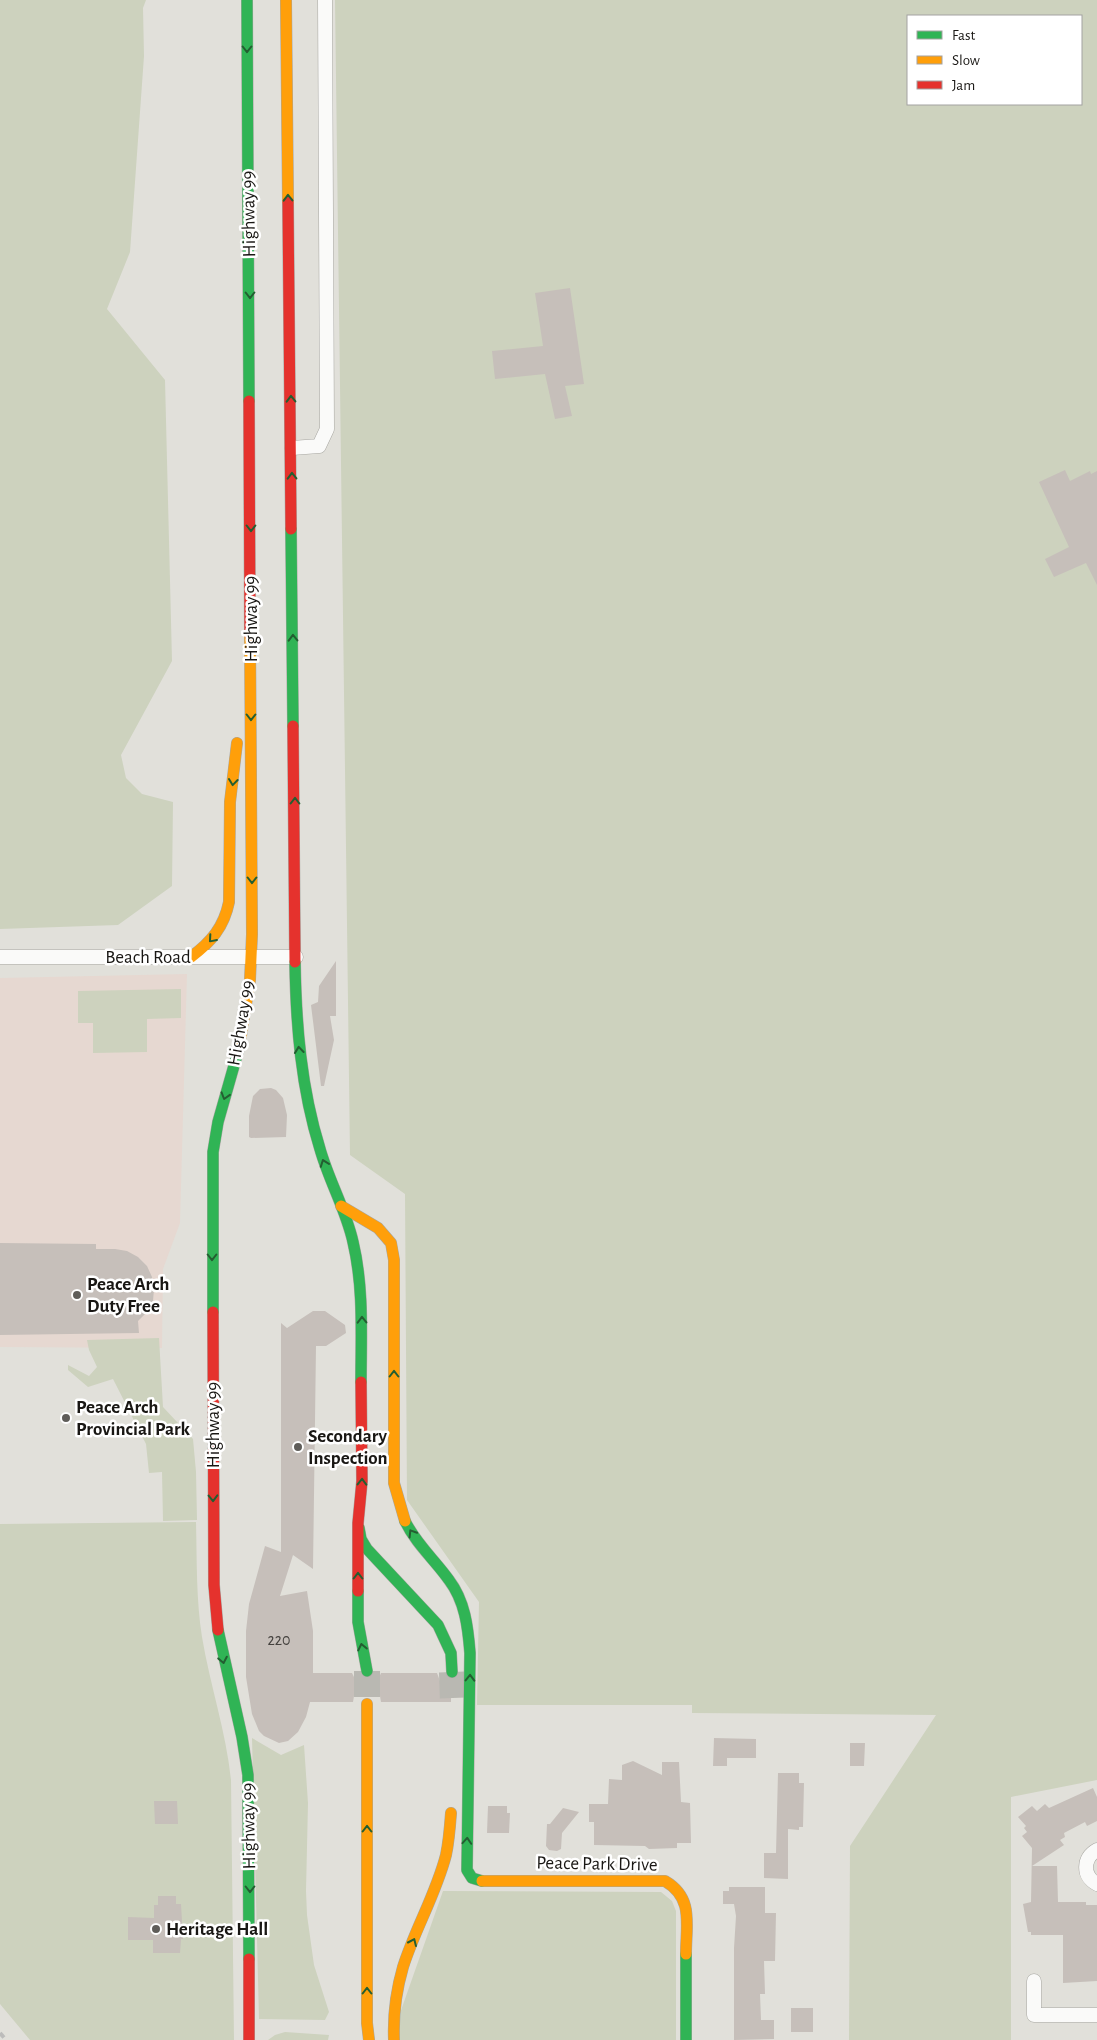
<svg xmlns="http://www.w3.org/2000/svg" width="1097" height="2040" viewBox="0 0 1097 2040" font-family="'Alegreya Sans',sans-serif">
<rect width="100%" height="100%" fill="#e1e0da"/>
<path fill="#e6d8d1" d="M187,974l-7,249 -17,46 -1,79 -162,-1v-369z"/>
<path fill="#cdd2be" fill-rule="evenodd" d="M0,0h146l-3,8 1,48 -14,196 -23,57 58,71 7,281 -51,94 5,23 16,16 31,8 -1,84 -54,39 -118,4z
M335,0h762v1780l-86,17v243h-162l1,-194 86,-131 -244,-2v-8h-215l2,-103 -72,-102 -2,-306 -55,-39zM908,16h173v88h-173z
M181,989v29l-34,1v33l-54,1v-30h-15v-32z
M159,1338l4,69 30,32 3,33 1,48 -34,1 -1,-49 -13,1 -3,-29 -33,-65 -25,8 -20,-17v-5l21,11 8,-9 -8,-17 -2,-10z
M196,1522c1,38 0,77 6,115 8,48 24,94 29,143l3,260h-204l-30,-36v-480z
M252,1738l29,17 23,-10 4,58 -2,88 1,24 7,50 15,47 -4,8 -66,-1z
M443,1891l218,1 11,9 4,10v129h-277v-24z
M285,2032l44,3 -1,5h-60l7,-5z"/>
<path fill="#c6bfba" d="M570,288l14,96 -19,2 7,30 -17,3 -10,-45 -50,5 -3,-28 51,-5 -8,-53z
M1065,470l5,11 20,-10 1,3 6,-3v114l-11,-22 -32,14 -9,-18 24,-12 -30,-65z
M336,961v55h-6l4,24 -10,46h-3l-10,-81 7,-3 1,-16z
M271,1088l5,2 7,8 4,17 -1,22 -35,1 -2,-1v-21l4,-20 7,-7z
M0,1243l96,1v5h19l12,2 11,6 9,9 5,11 2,12 -1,12 -6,11 -9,9 1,12 -139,2z
M313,1311h12l20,14 1,8 -20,13h-10l-3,223 -20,-14 -13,41 27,-5 6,40v42h39l4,8 6,4 7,1 8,-4 4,-9h56l3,8 5,4 6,2v15h-70l-1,-6 -5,-5 -8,-2 -8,2 -5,5 -1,6h-43l-4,15 -8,15 -10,9 -9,2 -15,-7 -5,-5 -7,-17 -6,-37v-46l3,-27 16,-58 16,6v-229l6,5z
M714,1738l42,1v19h-29v8h-14z
M850,1743h15l-1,23h-14z
M633,1761l29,14v-13h17l2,40 9,1 1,40h-14v5l-28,1 -4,-3 -51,-1v-23h-5v-18h19l1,-25 13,1v-15z
M778,1773h21v10h5l-1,44h-4v3l-11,-1v50l-24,-1v-25h12z
M1093,1788l4,9v24l-10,5 -2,-4 -21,11 1,4 -5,3 4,5 -32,21h25l1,36h28v3h11v76l-34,2v-48h-32v-3h-3l-5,-28 8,-2 1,-54 -10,-12 5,-4 -3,-4 2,-2 -8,-9 14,-11 5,5 8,-7 4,4z
M154,1801h23l1,23h-23z
M488,1806h19v7h3l-1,20h-22z
M563,1808l16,4 -17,21 -1,16 -4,2 -8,-1 -3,-4 1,-22h3z
M729,1887h36v26h11l-1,48h-11l1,33h-5l1,26h13v19l-40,1v-92l2,-32 -2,-12h-11v-13h6z
M158,1896h18v8h5l2,35h-2l-1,14h-27v-13h-25v-23l26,1v-13h4z
M791,2008h22v24h-22z"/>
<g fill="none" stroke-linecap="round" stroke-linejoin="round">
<path stroke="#b9b8b2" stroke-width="26" stroke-dasharray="26 13" stroke-linecap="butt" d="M367,1671v33
M452,1672l1,32"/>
<defs>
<path id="street" d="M292,448l27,-2 8,-17 -2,-429
M0,957h296
M1097,1850c-14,8 -15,26 0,34
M1034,1981v34h63"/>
<path id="fast" d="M247,0l2,401
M291,529l2,197
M295,962c1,63 6,126 25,187 9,32 26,61 33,93 11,46 8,94 8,140
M213,1312v-160l5,-30 21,-74
M405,1521c11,23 30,39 44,59 16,21 19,47 21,73l-3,217 5,8 10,3
M359,1528l2,11 6,10 71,76 13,28 1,19
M358,1591v31l9,49
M218,1630l24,107 6,38 1,184
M686,1954v86"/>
<path id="slow" d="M286,0l2,202
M191,957c20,-15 33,-30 38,-55l1,-100 7,-59
M239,1048l11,-68 2,-46 -2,-299
M341,1206l37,22 13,15 3,17v223l11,38
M367,1704v319l2,17
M482,1881h183c29,17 21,43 21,73
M394,2040c-1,-25 2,-49 9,-73 12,-38 33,-73 43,-112 3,-14 4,-28 5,-42"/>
<path id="jam" d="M288,202l3,327
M249,401l1,234
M293,726l2,236
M213,1312l1,273 4,45
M358,1591v-68l4,-42 -1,-99
M249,2040v-81"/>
</defs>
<use href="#street" stroke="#a7a6a1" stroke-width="15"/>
<use href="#fast" stroke="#a7a6a1" stroke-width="12"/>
<use href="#slow" stroke="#a7a6a1" stroke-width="12"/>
<use href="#jam" stroke="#a7a6a1" stroke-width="12"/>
<use href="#street" stroke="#fafaf9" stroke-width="14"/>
<use href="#fast" stroke="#30b455" stroke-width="11"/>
<use href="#slow" stroke="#ff9f0a" stroke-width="11"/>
<use href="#jam" stroke="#e5322d" stroke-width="11"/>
<path stroke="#bcbcbb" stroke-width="4" stroke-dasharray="6 6" stroke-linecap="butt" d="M0,2033l6,7"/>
</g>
<defs><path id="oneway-chevron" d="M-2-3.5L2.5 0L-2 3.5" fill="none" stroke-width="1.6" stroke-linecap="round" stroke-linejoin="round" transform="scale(1.25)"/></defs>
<g stroke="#235e31">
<use href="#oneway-chevron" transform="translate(247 49) rotate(90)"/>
<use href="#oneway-chevron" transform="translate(288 198) rotate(-91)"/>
<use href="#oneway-chevron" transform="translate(250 295) rotate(90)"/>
<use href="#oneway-chevron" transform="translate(291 399) rotate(-91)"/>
<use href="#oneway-chevron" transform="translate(292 476) rotate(-91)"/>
<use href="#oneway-chevron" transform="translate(251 528) rotate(90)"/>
<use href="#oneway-chevron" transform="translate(293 638) rotate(-91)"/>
<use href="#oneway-chevron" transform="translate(251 717) rotate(90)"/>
<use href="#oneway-chevron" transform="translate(233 782) rotate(97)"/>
<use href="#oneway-chevron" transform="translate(295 801) rotate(-90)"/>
<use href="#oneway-chevron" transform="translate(252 880) rotate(90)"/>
<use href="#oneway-chevron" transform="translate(212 939) rotate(131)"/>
<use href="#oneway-chevron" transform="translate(299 1050) rotate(-96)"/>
<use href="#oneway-chevron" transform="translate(225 1096) rotate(107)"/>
<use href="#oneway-chevron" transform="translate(324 1163) rotate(-110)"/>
<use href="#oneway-chevron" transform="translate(212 1257) rotate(90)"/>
<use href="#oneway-chevron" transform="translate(362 1320) rotate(-91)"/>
<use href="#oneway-chevron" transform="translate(394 1374) rotate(-90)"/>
<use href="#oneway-chevron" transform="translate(362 1482) rotate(-89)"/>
<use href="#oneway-chevron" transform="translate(213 1498) rotate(89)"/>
<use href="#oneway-chevron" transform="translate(412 1533) rotate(-122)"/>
<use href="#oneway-chevron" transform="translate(358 1576) rotate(-90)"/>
<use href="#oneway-chevron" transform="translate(362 1647) rotate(-102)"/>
<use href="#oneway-chevron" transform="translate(223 1660) rotate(79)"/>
<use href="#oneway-chevron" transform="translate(470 1678) rotate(-89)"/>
<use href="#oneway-chevron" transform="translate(367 1829) rotate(-90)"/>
<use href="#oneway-chevron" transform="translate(467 1841) rotate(-86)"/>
<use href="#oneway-chevron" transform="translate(250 1889) rotate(90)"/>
<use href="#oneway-chevron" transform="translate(413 1942) rotate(-66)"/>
<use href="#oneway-chevron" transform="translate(367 1991) rotate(-90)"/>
</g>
<g fill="#5f5d59" stroke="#fff" stroke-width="2">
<circle cx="77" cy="1295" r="5"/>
<circle cx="66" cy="1418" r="5"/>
<circle cx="298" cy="1447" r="5"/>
<circle cx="156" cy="1929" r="5"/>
</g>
<g text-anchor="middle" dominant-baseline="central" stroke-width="5" stroke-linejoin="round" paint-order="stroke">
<g font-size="16" fill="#44413e">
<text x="279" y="1640">220</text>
</g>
<g font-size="19" fill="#191714" stroke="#fff">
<text transform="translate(249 214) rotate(-91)">Highway 99</text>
<text transform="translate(251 619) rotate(-90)">Highway 99</text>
<text x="148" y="957">Beach Road</text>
<text transform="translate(241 1023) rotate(-80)">Highway 99</text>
<text transform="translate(213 1425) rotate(-90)">Highway 99</text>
<text transform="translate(249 1826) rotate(-91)">Highway 99</text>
<text transform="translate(597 1864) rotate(1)">Peace Park Drive</text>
</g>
<g font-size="19" font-weight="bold" fill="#191714" stroke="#fff" text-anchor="start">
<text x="87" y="1284">Peace Arch<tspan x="87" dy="22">Duty Free</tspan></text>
<text x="76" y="1407">Peace Arch<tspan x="76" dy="22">Provincial Park</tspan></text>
<text x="308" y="1436">Secondary<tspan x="308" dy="22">Inspection</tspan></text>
<text x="166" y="1929">Heritage Hall</text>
</g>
</g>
<rect x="907" y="15" width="175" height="90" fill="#ffffff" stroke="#a3a2a1"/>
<rect x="917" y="31" width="25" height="8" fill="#30b455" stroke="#a3a2a1"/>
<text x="952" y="40" font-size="15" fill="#191714">Fast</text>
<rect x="917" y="56" width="25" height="8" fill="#ff9f0a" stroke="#a3a2a1"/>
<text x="952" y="65" font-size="15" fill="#191714">Slow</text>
<rect x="917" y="81" width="25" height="8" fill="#e5322d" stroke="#a3a2a1"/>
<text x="952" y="90" font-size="15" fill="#191714">Jam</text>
</svg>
